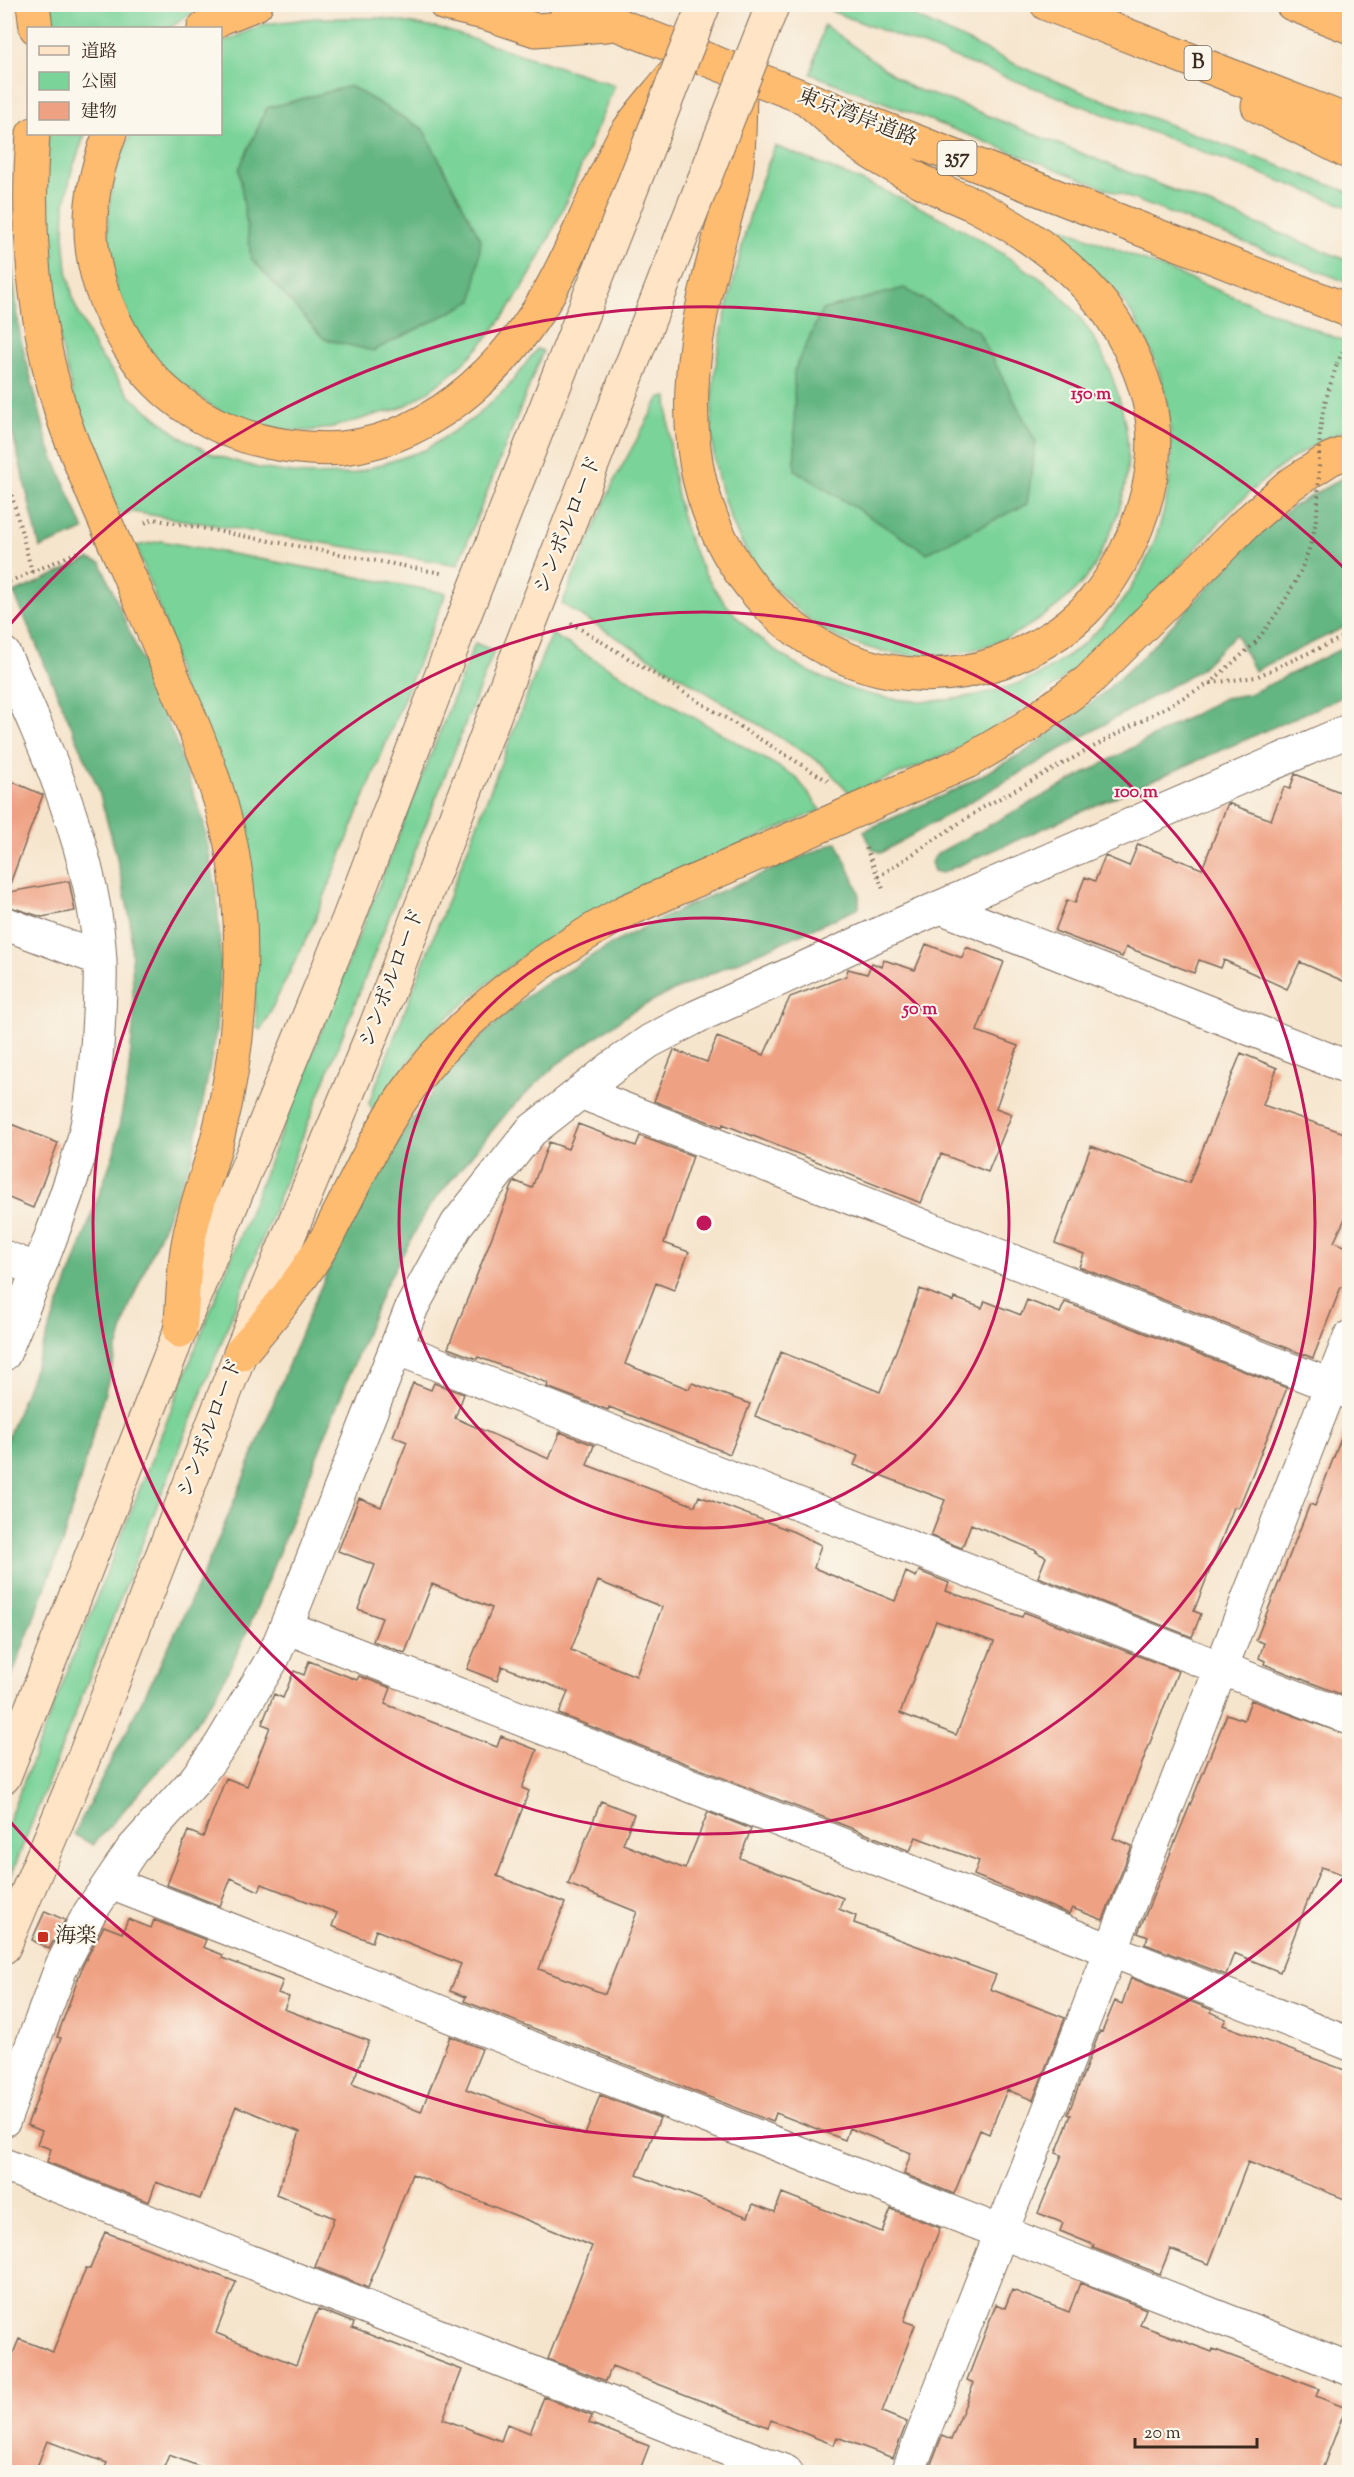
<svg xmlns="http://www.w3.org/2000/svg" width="1354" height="2477" viewBox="0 0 1354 2477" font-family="'Sorts Mill Goudy','Noto Serif JP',serif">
<rect width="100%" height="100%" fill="#fbf7ec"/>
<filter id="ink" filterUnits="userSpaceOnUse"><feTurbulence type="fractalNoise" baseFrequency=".0167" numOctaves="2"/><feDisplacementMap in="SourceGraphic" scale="12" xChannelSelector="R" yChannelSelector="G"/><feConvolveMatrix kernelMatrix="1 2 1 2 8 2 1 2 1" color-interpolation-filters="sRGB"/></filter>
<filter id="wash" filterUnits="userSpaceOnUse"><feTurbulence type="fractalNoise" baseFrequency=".008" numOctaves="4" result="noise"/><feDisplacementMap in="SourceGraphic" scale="24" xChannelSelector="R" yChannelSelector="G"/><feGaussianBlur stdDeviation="1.35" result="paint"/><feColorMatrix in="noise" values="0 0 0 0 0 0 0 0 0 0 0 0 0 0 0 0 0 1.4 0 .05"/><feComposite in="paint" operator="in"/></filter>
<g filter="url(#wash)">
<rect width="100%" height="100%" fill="#f6e5cd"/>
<path fill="#7ad399" stroke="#5a7e5c" stroke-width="1.5" d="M47,5h164l-14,5 -28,18h-119z
M833,5h58l126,60 60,25 272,102v15l-518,-196z
M315,18h66l64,12 170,55c-42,97 -83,226 -169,293 -12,10 -27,20 -41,28 -9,5 -21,6 -31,9 -21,7 -44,14 -66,16 -21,1 -57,-7 -76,-15 -17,-6 -32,-18 -46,-29 -8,-6 -18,-12 -25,-20 -58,-66 -69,-155 -30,-233h89l1,-91 43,-19z
M824,25l88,63 42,14 395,159v22l-538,-209z
M47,134h38l-14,39 -6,31 -1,31 3,35 7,33 22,47 35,47 48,39 35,19 44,13 49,7 45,-1 73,-24 49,-32 34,-31 29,-38 6,2 -85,214 -325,-53 -14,3 -30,-72 -14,-41 -19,-77 -12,-113z
M775,146c84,33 168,66 243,118 11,8 25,15 36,25 39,35 64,89 72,140 6,40 -3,78 -20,113 -5,9 -8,19 -13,27 -11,16 -26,30 -41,41 -52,40 -107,54 -171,41 -21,-5 -43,-11 -61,-23 -8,-5 -15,-13 -23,-19 -8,-8 -19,-16 -27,-25 -34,-38 -55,-96 -58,-147 -3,-54 9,-106 22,-158 7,-26 12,-53 20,-78 6,-19 14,-37 21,-55z
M1036,217l313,126v86c-103,39 -156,133 -233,204 -47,43 -97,84 -153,113 -36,19 -76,32 -113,47l-30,-31 -258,-158 52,-123 46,-84h7c3,54 6,109 29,159 39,87 142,149 237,145 20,-1 41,-5 60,-10 14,-4 30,-8 43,-15 131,-70 175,-237 95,-363 -24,-38 -63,-64 -98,-91z
M161,541l285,52 -133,332 -52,105 -4,-2 -4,-68 -89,-339 -28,-75z
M551,634l245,143 25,33 -193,85 -83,45 -51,38 -60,51 -62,81 -3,-7z
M475,643l19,8 -489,1240v-62z"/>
<path fill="#63b581" stroke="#4f7050" stroke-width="1.5" d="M4,5h2l5,19 -4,198 13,114 28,108 36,86 -44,18 -35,-147z
M350,86l73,43 58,111 -8,61 -100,50 -49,-12 -73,-81 -12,-89 28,-61z
M904,288l74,43 58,111 -9,62 -100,49 -132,-83 -1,-99 28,-61z
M1349,474v151l-95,46 -18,-37 -37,36 -318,183 -9,-4 -8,-18 91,-41 71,-39 76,-57 39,-36 127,-134 29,-20z
M89,559l12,4 74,177 28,80 14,75 4,68 -5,69 -23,124 -64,151 -67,237 -57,150v-249l61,-159 48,-133 14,-73 6,-64 -4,-98 -14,-64 -18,-66 -84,-195z
M1349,645v49l-407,179 -8,-2 -3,-9 7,-9 286,-155 26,-4z
M837,842l22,50v16l-178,79 -48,24 -78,55 -45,43 -81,98 -45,81 -139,349 -27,54 -23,33 -26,35 -76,86 -19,-11c51,-100 103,-199 147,-301 81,-190 136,-402 305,-536 13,-11 29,-19 44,-28 83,-53 176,-88 267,-127z"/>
<g id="blocks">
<path fill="#efa183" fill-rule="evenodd" d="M1295,774l55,22v188l-50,-22 -13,27 -63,-29 -3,8 -22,-8 -5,13 -68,-26 -4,10 -67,-26 12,-31 8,3 10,-26 10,4 10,-25 24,10 9,-22 64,25 26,-66 43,17 13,-33 6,2z
M4,778l39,17 -35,94 -4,-1z
M69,881l6,30 -33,6 -38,-12v-12z
M926,944l36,14 4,-11 38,15 -27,69 41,15 -22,62 16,6 -24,58 -47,-18 -20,49 -198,-79 -1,3 -68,-26 20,-51 33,12 10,-25 47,18 26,-58 56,-21 2,-7 19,5 5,-11 10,4 2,-7 31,10z
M1241,1053l36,15 -14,37 87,30v73l-16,34 16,6v42l-9,-3 -28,71 -234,-91 5,-13 -29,-11 36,-97 98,37z
M11,1124l47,19 -25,65 -29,-12v-54z
M578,1124l58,22 4,-10 53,20 -29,87 25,9 -15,38 -18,-7 -31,81 64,25 3,-6 58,21 -20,50 -121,-47 -1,3 -61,-23 1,-4 -70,-26 -1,2 -29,-11 64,-162 3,-5 17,7 17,-46 19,7z
M920,1289l34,13 1,-4 27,10 3,-7 36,14 6,-15 33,13 5,-11 222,86 -47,117 -2,3 -4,-1 -40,104 7,3 -9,23 -154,-60 8,-20 -10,-5 1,-1 -66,-27 -9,24 -31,-12 14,-36 -91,-35 4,-9 -103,-40 26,-64 99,40z
M413,1383l18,7 3,-7 30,11 -9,24 94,41 11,-27 34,13 -7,20 108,41 4,-10 95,36 27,13 -7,23 81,33 11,-29 10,5 3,-6 30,12 -3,8 76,26 2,-5 154,59 -65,167 19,8 -29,74 -31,-12 -3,6 -95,-39 5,-14 -63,-24 -6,14 -351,-137 9,-22 -66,-26 -5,15 -30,-12 25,-61 -60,-24 -27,69 -32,-12 9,-23 -24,-9 17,-44 -37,-14 21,-53 22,9 26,-65 -14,-6zM598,1581l64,26 -26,69 -65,-26zM936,1621l58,21 -38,93 -56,-22z
M1347,1423l3,1v274l-86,-34 1,-3 -6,-3 5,-15 -8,-3 54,-136 5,2z
M309,1661l48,19 2,-4 32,12 -6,16 112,43 4,-11 36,14 -15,38 7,3 -32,85 68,27 -26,66 66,25 32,-82 -69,-28 33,-83 33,13 -11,30 62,25 23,-57 43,17 -11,29 103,40 -4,11 17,7 -2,7 142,52 -6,14 75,29 -32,82 -26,-10 -18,44 -9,-4 -26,64 -50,-20 7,-21 -62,-25 -4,12 -69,-27 -3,9 -309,-121 2,-4 -16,-6 11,-27 -85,-34 -4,12 -40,-16 5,-13 -75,-29 -3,7 -28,-13 -11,28 -53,-21 21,-54 15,6 23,-59 21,8 23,-59 -8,-3 12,-30 9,4 11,-27 10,4z
M1251,1700l99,36v141l-29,-10 -41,105 -46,-19 -8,22 -81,-31 3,-7 -10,-4 89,-219 17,6z
M45,1911l20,9 -16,29 -17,-9z
M128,1919l23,9 3,-8 52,20 -3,7 20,8 -1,3 61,23 -5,12 11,4 -5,12 85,32 -17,43 69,28 29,-76 32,13 -16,40 119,46 15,-40 60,23 -23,57 111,42 5,-13 22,8 7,-19 100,39 9,-23 49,19 -36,93 11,4 -33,87 25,10 -14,36 -56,-21 -3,8 -63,-25 -3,7 -156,-61 -6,15 -58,-22 44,-113 -180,-72 -44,114 -53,-21 19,-49 -58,-24 24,-62 -64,-26 -36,93 -44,-17 -7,20 -102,-40 4,-13 -14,-5 5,-13 -15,-6 34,-87 -4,-1 26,-72 21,-39 18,7z
M1131,1978l81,32 -1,2 15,7 -3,6 127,47v129l-102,-39 -39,102 -39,-15 -10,25 -67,-26 1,-3 -34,-14 3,-8 -25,-10 24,-58 -6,-2 15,-38 -3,-1 32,-83 2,1 13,-31 7,3z
M105,2232l131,50 -20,51 80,32 22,-56 36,14 -2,5 110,42 -19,49 58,22 6,-17 23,9 14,-36 48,19 -3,7 60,23 -10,26h-425l-45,-17 -7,17h-59l4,-9 -60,-22 -12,31h-31v-96l15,-37 34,13 33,-84 4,1z
M1080,2283l66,26 -6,16 72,27 1,-3 106,40 -3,7 30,12 -25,64h-393l14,-36 9,4 23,-57 -7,-3 29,-76 9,4 7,-18 57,22z"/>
</g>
</g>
<g filter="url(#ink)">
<use href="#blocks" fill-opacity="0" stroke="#7c6b5b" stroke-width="1.5"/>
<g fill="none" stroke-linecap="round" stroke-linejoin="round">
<defs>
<path id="minor" d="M4,654c43,95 91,202 96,307 1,28 -1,57 -3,86 -3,32 -6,68 -15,99 -21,70 -50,140 -78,208
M940,907l410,161
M4,923l96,36
M580,1092l770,301
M4,1257l34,13
M396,1348l954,370
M286,1627l1064,417
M111,1883l1239,486
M4,2120l58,-155 28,-53 42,-62 63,-70 25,-34 53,-88 13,-31 126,-320 45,-83 74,-93 83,-65 36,-25 46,-24 203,-92 451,-195
M4,2165l782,307
M908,2472l442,-1135"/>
<path id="secondary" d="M4,1777l176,-446 168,-411 108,-283
M4,1947l75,-177 161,-416 136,-329 140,-366"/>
<path id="trunk" d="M33,4l3,24
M445,4l43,10 47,16 72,-5
M565,4l785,307
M204,28l17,-10 35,-14
M740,94c-1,28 0,60 -6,87 -7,32 -16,62 -24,93 -14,55 -23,117 -16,174 17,150 156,266 307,214 69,-25 110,-68 136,-136 29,-76 20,-136 -23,-205 -32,-50 -87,-89 -140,-116 -17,-8 -34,-14 -51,-23 -20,-11 -43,-22 -62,-36 -19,-15 -36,-32 -54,-47
M33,134c-7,94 0,186 28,277 9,29 22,58 34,87 22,51 45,102 67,154 27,63 56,126 69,193 18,92 10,201 -13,291 -9,36 -24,72 -30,108 -5,28 -5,59 -8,87
M110,134c-33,83 -23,151 27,225 33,47 90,78 146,86 20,3 40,5 60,3 97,-11 174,-91 216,-174 17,-34 32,-70 49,-104 6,-12 10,-25 18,-36 13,-20 31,-39 46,-58
M240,1354c32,-38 63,-74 87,-117 26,-49 47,-99 79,-144 53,-76 140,-138 220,-182l341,-149 59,-35 62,-46 156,-156 44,-39 42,-27 20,-8"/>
<path id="motorway" d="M1047,4l303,118
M1292,4l58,23
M1258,106l92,47"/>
</defs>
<use href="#minor" stroke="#7c6b5b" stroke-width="35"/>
<use href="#secondary" stroke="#7c6b5b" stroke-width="35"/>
<use href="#trunk" stroke="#7c6b5b" stroke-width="35"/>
<use href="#motorway" stroke="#7c6b5b" stroke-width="35"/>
<path stroke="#7c6b5b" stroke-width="4" stroke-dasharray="1.5 4.5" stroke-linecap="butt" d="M1337,364l7,-16
M4,466l28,106
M145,523l8,-4 288,54
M4,584l74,-32
M571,623l257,158
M1211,683l45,-6 94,-43
M866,848l18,43
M878,877l104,-69 228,-125 45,-40"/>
<use href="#minor" stroke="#fff" stroke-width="33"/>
<use href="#secondary" stroke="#ffe4c6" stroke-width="33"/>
<use href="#trunk" stroke="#febc71" stroke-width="33"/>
<use href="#motorway" stroke="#febc71" stroke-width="33"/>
<defs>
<path id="secondary-bridge" d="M456,637l248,-633
M516,659l257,-655"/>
</defs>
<use href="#secondary-bridge" stroke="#7c6b5b" stroke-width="35" stroke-linecap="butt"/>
<path stroke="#7c6b5b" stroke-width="4" stroke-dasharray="1.5 4.5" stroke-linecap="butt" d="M1255,643c25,-32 48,-67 58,-108 10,-40 2,-82 10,-123 3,-16 9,-32 14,-48"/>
<use href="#secondary-bridge" stroke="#ffe4c6" stroke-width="33"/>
</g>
</g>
<g fill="none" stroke="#c2185b" stroke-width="3">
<circle cx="704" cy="1223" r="305"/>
<circle cx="704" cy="1223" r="611"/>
<path d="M1346 1876A916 916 0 0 1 7 1818M7 628A916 916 0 0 1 1346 570"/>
</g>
<rect fill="#c8321e" stroke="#fbf7ec" stroke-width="2" x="37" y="1931" width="12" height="12" rx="3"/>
<g text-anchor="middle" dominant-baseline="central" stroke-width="4.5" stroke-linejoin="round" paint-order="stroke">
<g fill="#fbf7ec" stroke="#75685c" stroke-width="1.5">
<rect x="1184.5" y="46" width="27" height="34" rx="4.5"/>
<rect x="937.5" y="141" width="39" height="34" rx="4.5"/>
</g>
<g font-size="20" font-weight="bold" fill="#3b2a1e">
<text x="1198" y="63">B</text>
<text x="957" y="158">357</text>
</g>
<g font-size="21" fill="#3b2a1e" stroke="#fbf7ec">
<text transform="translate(857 118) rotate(21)">東京湾岸道路</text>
<text transform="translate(569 525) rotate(-68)">シンボルロード</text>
<text transform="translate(393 978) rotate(-69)">シンボルロード</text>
<text transform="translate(211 1428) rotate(-69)">シンボルロード</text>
</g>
<g font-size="21" fill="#3b2a1e" stroke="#fbf7ec" text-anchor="start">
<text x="55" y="1937">海楽</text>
</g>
</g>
<circle cx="704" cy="1223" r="9" fill="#c2185b" stroke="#fbf7ec" stroke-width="3"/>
<g font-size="18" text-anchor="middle" font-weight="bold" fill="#c2185b" stroke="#fbf7ec" stroke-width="4.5" stroke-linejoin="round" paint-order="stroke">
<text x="1091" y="399">150 m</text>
<text x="1136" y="797">100 m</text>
<text x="920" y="1014">50 m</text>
</g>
<rect width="1354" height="2477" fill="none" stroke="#fbf7ec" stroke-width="24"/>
<rect x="27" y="27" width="195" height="108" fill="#fbf7ec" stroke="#aea59a" stroke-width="1.5"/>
<rect x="39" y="46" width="30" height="9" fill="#ffe4c6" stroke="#aea59a" stroke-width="1.5"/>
<text x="81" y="57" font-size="18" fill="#3b2a1e">道路</text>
<rect x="39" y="72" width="30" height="18" fill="#7ad399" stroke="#aea59a" stroke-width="1.5"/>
<text x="81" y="87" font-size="18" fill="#3b2a1e">公園</text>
<rect x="39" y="102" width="30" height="18" fill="#efa183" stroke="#aea59a" stroke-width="1.5"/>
<text x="81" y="117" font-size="18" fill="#3b2a1e">建物</text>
<path d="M1135 2438v9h122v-9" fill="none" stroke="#3b2a1e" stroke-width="3"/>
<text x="1144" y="2438" font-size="18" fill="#3b2a1e" stroke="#fbf7ec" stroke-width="4.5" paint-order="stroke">20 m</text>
</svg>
